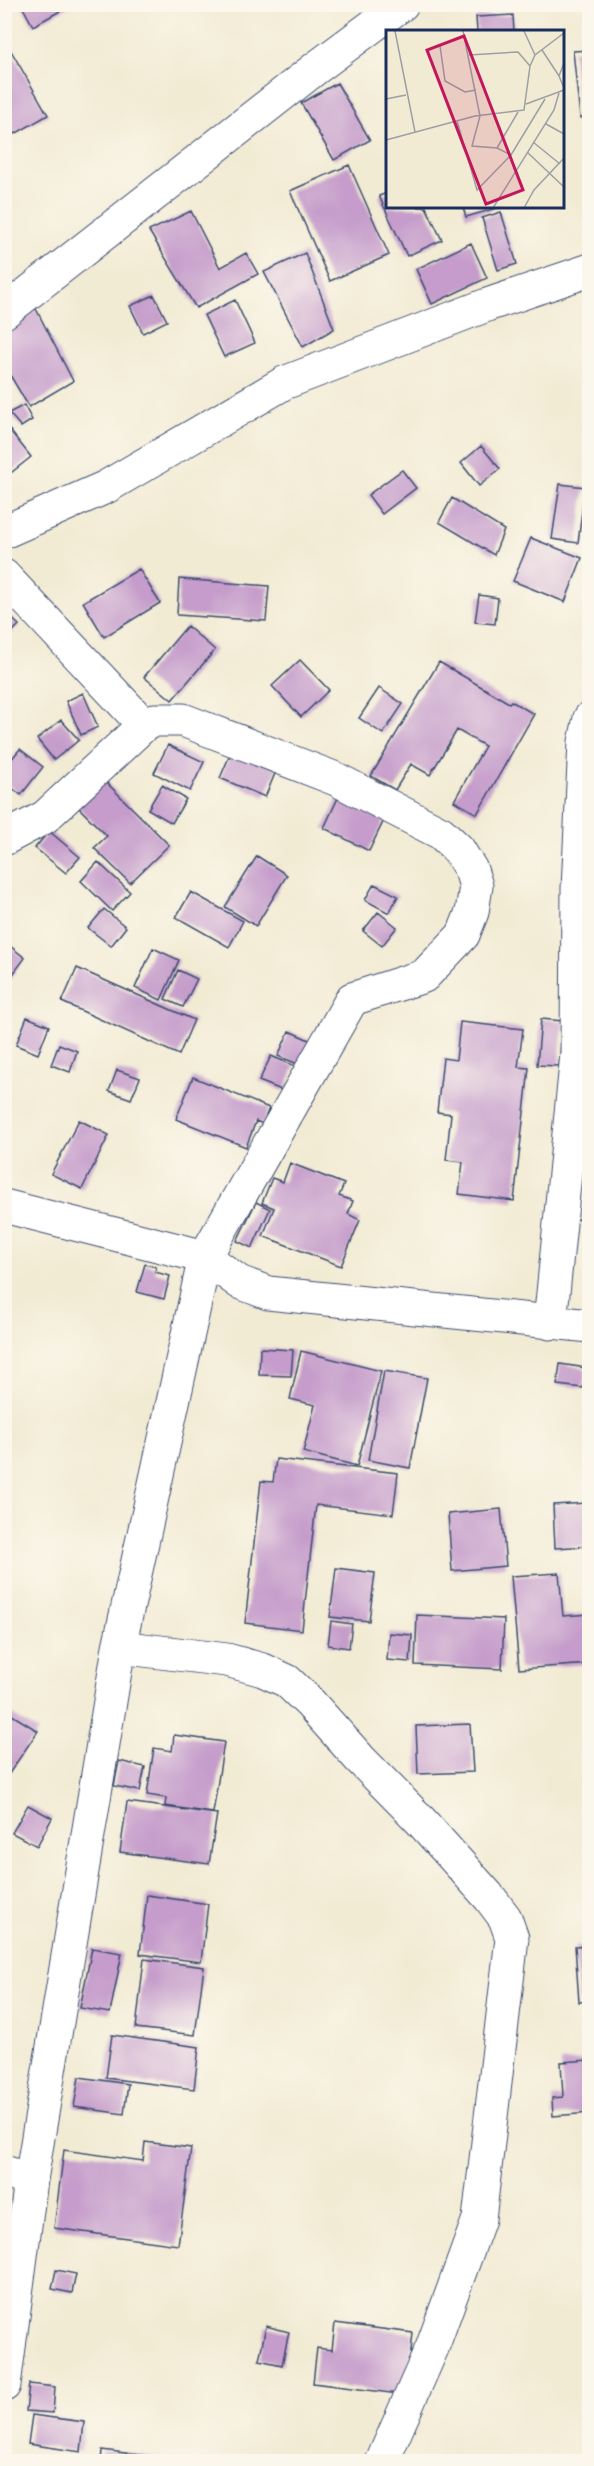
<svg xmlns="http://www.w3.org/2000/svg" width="594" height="2466" viewBox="0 0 594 2466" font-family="Itim,sans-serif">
<rect width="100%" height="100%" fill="#fbf7ec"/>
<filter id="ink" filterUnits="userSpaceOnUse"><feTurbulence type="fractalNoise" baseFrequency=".0167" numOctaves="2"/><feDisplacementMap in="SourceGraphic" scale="12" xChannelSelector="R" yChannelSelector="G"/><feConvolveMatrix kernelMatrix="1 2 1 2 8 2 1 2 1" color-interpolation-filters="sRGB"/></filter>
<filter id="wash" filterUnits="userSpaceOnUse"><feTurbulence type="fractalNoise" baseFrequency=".008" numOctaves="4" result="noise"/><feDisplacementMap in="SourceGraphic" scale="24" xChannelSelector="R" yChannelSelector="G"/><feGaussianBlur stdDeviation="1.35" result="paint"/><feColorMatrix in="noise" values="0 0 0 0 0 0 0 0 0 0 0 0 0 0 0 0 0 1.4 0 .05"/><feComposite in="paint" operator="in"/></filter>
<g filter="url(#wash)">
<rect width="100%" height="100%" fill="#f2ebd4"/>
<g id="blocks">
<path fill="#c59ccb" d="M21,4h52l-40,22z
M513,15l1,17h-37l-1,-15z
M6,42l42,73 -33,19 -11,-18z
M590,50v67l-10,1 -7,-67z
M337,83l33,57 -36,20 -33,-57z
M349,165l40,90 -59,26 -40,-90z
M387,193v14h39l16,33 -35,16 -28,-60z
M463,207h34v1l-31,9z
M191,211l29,57 26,-15 12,21 -62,34 -47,-77z
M501,212l16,52 -19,6 -16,-52z
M471,243l16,35 -55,26 -16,-35z
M305,253l29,76 -31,18 -39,-75z
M154,295l13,26 -24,12 -13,-27z
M235,300l20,43 -31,14 -20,-42z
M34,305l39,76 -44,26 -25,-42v-39z
M24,405l8,15 -11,7 -12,-14z
M4,423l27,34 -24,19 -3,-3z
M481,446l19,23 -21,17 -18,-23z
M402,470l14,18 -34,26 -14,-19z
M560,484l25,3 -7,56 -26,-4z
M452,498l52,32 -10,25 -55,-33z
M531,538l51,20 -17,44 -52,-21z
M139,569l21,34 -56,34 -21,-35z
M179,579l90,7 -3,35 -89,-6z
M479,595l19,3 -3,26 -20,-2z
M4,611l15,14 -15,15z
M187,626l28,24 -43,50 -28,-23z
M300,660l29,30 -28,27 -29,-31z
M439,662l70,41 2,-2 23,13 -57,100 -23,-13 31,-55 -28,-16 -27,45 -19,-11 -16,26 -24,-14z
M379,688l24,16 -20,30 -24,-16z
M83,693l15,34 -17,8 -15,-34z
M61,720l18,20 -25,20 -17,-21z
M168,745l36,17 -14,29 -36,-18z
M20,749l23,18 -22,28 -17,-13v-14z
M232,750l45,19 -12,28 -45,-19z
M96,772l73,73 -39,38 -36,-35 13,-12 -38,-38z
M162,785l24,14 -14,24 -24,-14z
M338,798l46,22 -15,31 -45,-23z
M49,831l31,26 -14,16 -31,-25z
M257,856l30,19 -31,51 -31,-19z
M98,862l32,30 -18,19 -31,-30z
M374,884l24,12 -9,17 -24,-13z
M191,892l52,29 -14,26 -53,-30z
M104,909l22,18 -15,19 -23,-18z
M378,912l19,15 -15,19 -19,-15z
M5,942l20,16 -20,27z
M153,948l26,12 -18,40 -26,-12z
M77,968l117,52 -15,35 -117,-53z
M178,970l19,9 -14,28 -18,-8z
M27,1017l22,9 -11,28 -22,-9z
M541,1019l22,2 -4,45 -22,-1z
M460,1022l63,7 -5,38 11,1 -15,133 -55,-7 4,-32 -17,-2 5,-46 -14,-2 6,-54 13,2z
M289,1031l27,12 -11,24 -27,-11z
M59,1044l18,7 -7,21 -19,-7z
M271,1056l24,10 -11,25 -25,-10z
M117,1070l23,8 -9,21 -22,-8z
M193,1077l76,31 -6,16 -7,-3 -10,26 -70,-28z
M79,1120l30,15 -27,54 -31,-15z
M290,1163l54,21 -5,12 14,5 -5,13 12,6 -19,46 -78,-30 11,-28 -12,-5 10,-25 11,4z
M256,1202l14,7 -18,39 -15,-7z
M145,1264l11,3 -1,5 15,4 -6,23 -27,-7z
M260,1348l33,2 -2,26 -32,-1z
M301,1351l80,20 -24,95 -54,-14 12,-47 -25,-6z
M560,1364l26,4 -3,20 -26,-3z
M384,1371l43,7 -17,90 -42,-8z
M276,1459l122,14 -5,41 -77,-9 -14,125 -57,-7 16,-142 12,1z
M587,1503l3,43 -35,2 -2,-43z
M501,1509l5,57 -54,5 -4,-57z
M336,1568l39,5 -6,48 -39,-4z
M559,1573l4,43 27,-2v50l-71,5 -8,-93z
M417,1615l87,4 -2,50 -87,-4z
M331,1621l21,3 -3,24 -21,-3z
M389,1633l23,2 -2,27 -23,-2z
M4,1710l34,21 -34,50z
M470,1724l3,48 -55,2 -2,-48z
M174,1735l50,7 -11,71 -48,-7 1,-8 -19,-3 7,-47 18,3z
M119,1761l26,6 -5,24 -26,-5z
M127,1802l90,12 -8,50 -89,-12z
M28,1805l24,13 -15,28 -25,-13z
M147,1895l61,9 -7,58 -61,-8z
M590,1945v56l-11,1 -4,-56z
M92,1948l30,5 -12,60 -30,-5z
M144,1959l60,8 -9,68 -59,-7z
M112,2035l87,12 -5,42 -88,-11z
M590,2060v53l-37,3 -1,-18 11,-1 -2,-35z
M79,2077l49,7 -4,30 -50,-7z
M145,2142l46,6 -13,97 -124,-17 10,-78 79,11z
M56,2270l20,4 -4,19 -20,-4z
M335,2323l78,10 -7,62 -93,-12 4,-35 15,2z
M266,2326l23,6 -7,33 -23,-5z
M29,2384l26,3 -2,26 -27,-2z
M32,2415l52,7 -3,30 -53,-8z
M102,2450l61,8v4h-62z"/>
</g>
</g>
<g filter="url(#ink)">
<use href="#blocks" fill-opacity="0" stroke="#3b4b70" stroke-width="1.5"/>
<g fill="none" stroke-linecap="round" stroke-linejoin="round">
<defs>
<path id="minor" d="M4,312l312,-244 86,-64
M4,532l102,-45 178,-104 203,-78 103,-35
M4,576l140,149 10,-5h29l153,59 105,54 17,16 13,21 5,16 -4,26 -9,23 -39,41 -72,23 -147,258 -86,390 -88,533 -27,205
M4,839l41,-22 99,-92
M4,1206l201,51 34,25 29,11 322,33
M550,1323l27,-269 1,-165 7,-147 5,-24
M119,1647l108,13 36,10 24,11 23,22 50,56 60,61 70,78 15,20 7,20 -33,281 -47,129 -50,114
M4,2172l27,8"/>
</defs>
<use href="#minor" stroke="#3b4b70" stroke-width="35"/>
<use href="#minor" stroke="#fff" stroke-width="33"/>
</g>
</g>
<g transform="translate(386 30)">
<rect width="178" height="178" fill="#f2ebd4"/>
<path fill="none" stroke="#9ca0a5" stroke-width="1.5" d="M9,1l20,101M77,1l17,85 -8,30 25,2 14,7M138,1l11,24M54,16l5,35 20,11 11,-2M156,20l17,26M178,33l-5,13 5,12M144,36l5,-11 29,-22M0,69l20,-4M140,74l38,-14M71,91l20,69 34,-35 34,-56M160,94l18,10M0,110l89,-24 49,-6 6,-44 -12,-14 -49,3M147,112l27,22M111,118l21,-36M141,122l37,35M107,178l61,-98 5,-17M138,178l10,-18 30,-32"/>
<path fill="#c2185b" fill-opacity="0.15" stroke="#c2185b" stroke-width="3" d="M78,6l59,154 -37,14 -59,-154z"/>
<rect width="178" height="178" fill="none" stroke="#1b2f5e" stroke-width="3"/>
</g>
<rect width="594" height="2466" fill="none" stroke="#fbf7ec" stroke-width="24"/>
</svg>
